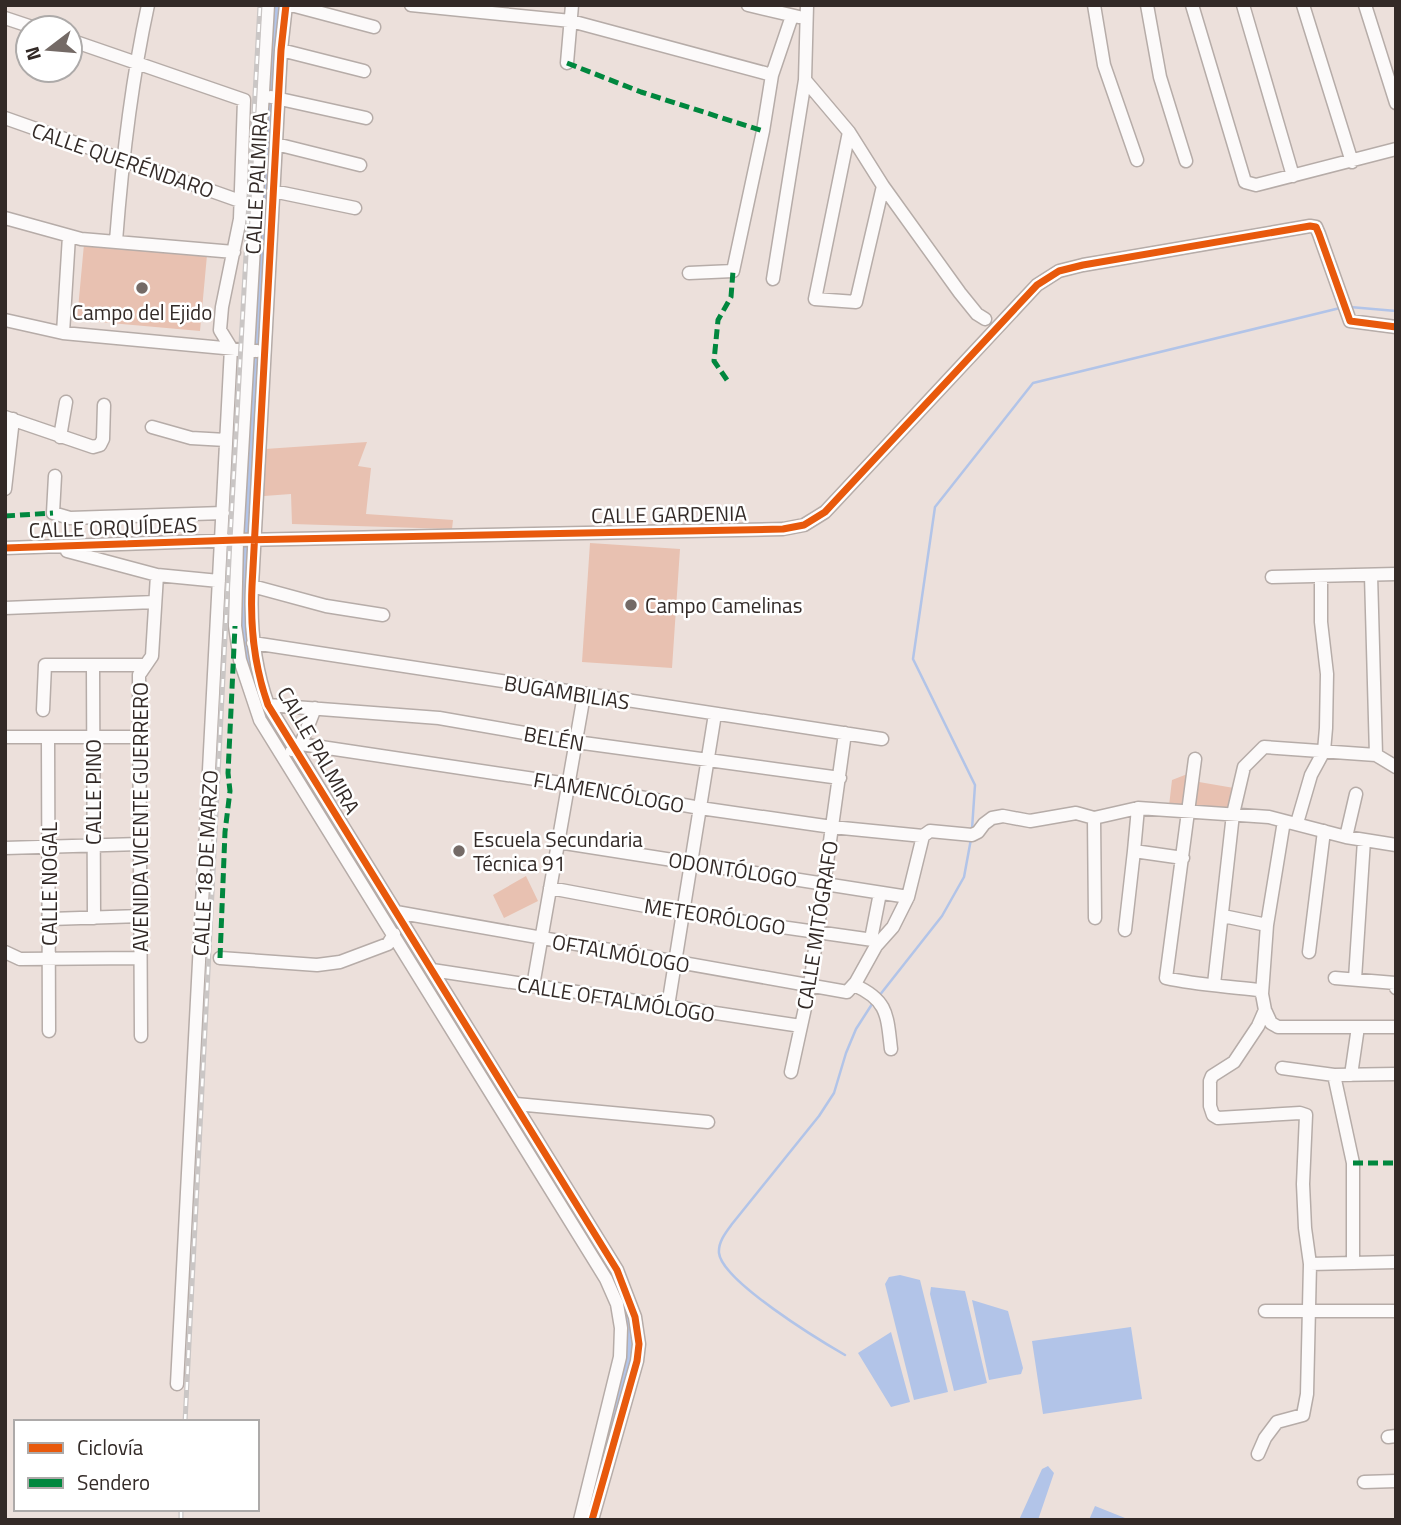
<svg xmlns="http://www.w3.org/2000/svg" width="1401" height="1525" viewBox="0 0 1401 1525" font-family="'Titillium Web',sans-serif">
<rect width="100%" height="100%" fill="#ece0db"/>
<path fill="#e8c1b1" d="M84,244l123,11 -7,76 -123,-11z
M367,442l-9,24 13,2 -5,46 87,6 -1,9 -160,-5 -1,-30 -27,2 1,-47z
M590,543l90,6 -8,119 -90,-6z
M1190,773l-4,35 -17,-2 3,-26z
M1199,782l35,6 -3,21 -37,-2z
M526,876l12,25 -34,17 -11,-23z"/>
<path fill="#b2c4e8" d="M900,1275l20,5 28,112 -34,8 -29,-116 4,-7z
M931,1287l34,4 22,92 -33,8 -24,-97z
M972,1300l36,11 15,57 -2,6 -32,6z
M1131,1327l11,72 -99,15 -11,-73z
M891,1332l19,70 -19,5 -33,-54z
M1048,1466l6,7 -16,47h-19l23,-51z
M1095,1506l35,14h-41z"/>
<g fill="none" stroke-linecap="round" stroke-linejoin="round">
<path stroke="#b2c4e8" stroke-width="2.5" d="M1350,307l46,4
M972,829l3,-44 -62,-126 22,-152 98,-124 307,-75
M879,996l63,-80 22,-39 7,-38
M845,1355c-26,-15 -123,-74 -126,-102 -1,-11 7,-21 13,-29l87,-108 15,-23 12,-40 10,-24 18,-28"/>
<path stroke="#b2c4e8" stroke-width="9" d="M250,674l-9,-51 34,-618
M256,694l8,17 342,553 19,38 6,53 -30,103"/>
<defs>
<path id="minor" d="M268,5l-31,535 -2,86 5,34 20,60 346,559 11,25 4,24 -1,29 -40,163
M286,5l-5,45 -29,536c-2,42 2,80 16,119l349,565 18,47 4,27 -2,17 -45,159
M291,5l83,22
M411,5l160,16 201,54
M748,5l51,12
M1094,5l10,60 33,95
M1147,5l13,72 26,84
M1192,5l53,177 11,3 140,-36
M1243,5l50,171
M1303,5l49,157
M1365,5l31,98
M5,18l30,10
M70,40l174,60 -4,119 -18,88 -2,23 11,18 -54,1036
M281,50l83,21
M567,63l5,-58
M805,80l44,52 34,54 77,107 17,21 8,5
M271,97l95,21
M5,118l235,83
M849,132l-34,167 41,3 27,-116
M276,144l84,21
M273,191l82,17
M5,218l76,21 153,13
M116,241c6,-79 15,-158 32,-236
M689,273l44,-2 30,-140 9,-56 20,-59
M773,279l32,-199 2,-75
M5,320l58,13 194,18
M63,333l6,-97
M5,417l88,30 7,-2 3,-6 1,-34
M152,427l39,11 35,2
M60,437l6,-35
M55,476l-2,37 17,5 153,-5
M5,489l8,-70
M5,548l232,-8 546,-11 21,-4 21,-13 212,-227 22,-14 24,-6 227,-39 6,1 3,7 31,87 46,6
M67,551l90,24 62,6
M1272,577l124,-3
M252,586l74,20 57,9
M5,608l150,-6
M253,643l629,96
M93,665l1,253
M268,705l171,13 137,24 264,36
M43,710l2,-45h101
M5,737h135
M48,737l1,294
M301,744l14,-36
M292,750l9,-6 267,40 132,24 132,19 91,9
M1376,755l20,12
M1195,759l-29,219c30,7 61,8 92,12l4,4
M1138,808l131,9 77,20 50,8
M1094,818l1,100
M1297,823l14,-48 13,-24 2,-23 1,-54 -6,-52v-46
M1346,837l10,-43
M558,842l350,55
M5,848l135,-4
M550,888l133,25 197,28
M396,912l451,80 9,-10 20,-36 17,-19 15,-30 15,-61 7,-5 42,4 6,-3 6,-8 8,-6 11,-2 27,5 46,-8 18,5 44,-10 -4,43 49,7
M1223,916l44,9
M50,919l91,-3
M1125,930l9,-79
M871,939l9,-46
M5,952l15,7 120,-1
M1309,952l15,-121
M220,958l97,7 23,-3 48,-18 6,-10
M432,970l369,56
M1335,978l60,5 1,5
M1355,979l9,-139
M1214,984l19,-170 11,-47 20,-20 112,8 -5,-180
M854,985c34,15 33,30 37,64
M533,986l51,-291
M668,1006l47,-292
M1265,1010l6,13 7,4h118
M141,1036l-2,-361 13,-19 5,-81
M1282,1068l52,7 62,-1
M791,1072l19,-87 35,-252
M1334,1075l19,88v100
M1351,1075l7,-48
M516,1104l192,18
M1310,1264l86,-2
M1265,1311h131
M1388,1437l8,-1
M1258,1454l7,-16 12,-16 26,-7 4,-21 3,-130 -5,-36 -2,-44 3,-69 -6,-2 -82,5 -5,-3 -3,-9v-25l2,-5 22,-14 24,-36 7,-16 -3,-16 5,-69 17,-104
M1364,1482l32,-1"/>
</defs>
<use href="#minor" stroke="#b6aca8" stroke-width="15"/>
<use href="#minor" stroke="#fcfafa" stroke-width="12"/>
<defs>
<path id="rail" d="M185,1422l45,-882 30,-535
M181,1520v-11"/>
</defs>
<use href="#rail" stroke="#cac6c5" stroke-width="5"/>
<use href="#rail" stroke="#fff" stroke-width="2.5" stroke-dasharray="8" stroke-linecap="butt"/>
<path stroke="#00873e" stroke-width="5" stroke-dasharray="10 5" stroke-linecap="butt" d="M567,63l74,29 122,39
M727,380l-13,-19 4,-41 13,-23 2,-26
M5,516l48,-3
M220,958l5,-126 5,-41 -2,-18 7,-147
M1353,1163h43"/>
<defs>
<path id="cycleway" d="M286,5l-5,45 -29,536c-2,42 2,80 16,119l349,565 18,47 4,27 -2,17 -45,159
M5,548l232,-8 546,-11 21,-4 21,-13 212,-227 22,-14 24,-6 227,-39 6,1 3,7 31,87 46,6"/>
</defs>
<use href="#cycleway" stroke="#fff" stroke-width="11"/>
<use href="#cycleway" stroke="#e8590c" stroke-width="7"/>
</g>
<g fill="#746a66" stroke="#fff" stroke-width="2.5">
<circle cx="142" cy="288" r="7"/>
<circle cx="631" cy="605" r="7"/>
<circle cx="459" cy="851" r="7"/>
</g>
<g text-anchor="middle" dominant-baseline="central" stroke-width="5" stroke-linejoin="round" paint-order="stroke">
<g font-size="21" fill="#332a27" stroke="#fff">
<text transform="translate(123 160) rotate(19)">CALLE QUERÉNDARO</text>
<text transform="translate(256 183) rotate(-87)">CALLE PALMIRA</text>
<text transform="translate(669 514) rotate(-1)">CALLE GARDENIA</text>
<text transform="translate(113 527) rotate(-2)">CALLE ORQUÍDEAS</text>
<text transform="translate(567 692) rotate(9)">BUGAMBILIAS</text>
<text transform="translate(554 738) rotate(10)">BELÉN</text>
<text transform="translate(319 750) rotate(60)">CALLE PALMIRA</text>
<text transform="translate(93 792) rotate(-90)">CALLE PINO</text>
<text transform="translate(609 792) rotate(10)">FLAMENCÓLOGO</text>
<text transform="translate(140 817) rotate(-90)">AVENIDA VICENTE GUERRERO</text>
<text transform="translate(205 863) rotate(-87)">CALLE 18 DE MARZO</text>
<text transform="translate(733 869) rotate(9)">ODONTÓLOGO</text>
<text transform="translate(49 884) rotate(-90)">CALLE NOGAL</text>
<text transform="translate(715 916) rotate(9)">METEORÓLOGO</text>
<text transform="translate(817 925) rotate(-81)">CALLE MITÓGRAFO</text>
<text transform="translate(621 953) rotate(10)">OFTALMÓLOGO</text>
<text transform="translate(616 999) rotate(9)">CALLE OFTALMÓLOGO</text>
</g>
<g font-size="21" fill="#332a27" stroke="#fff" text-anchor="start">
<text x="142" y="312" text-anchor="middle">Campo del Ejido</text>
<text x="645" y="605">Campo Camelinas</text>
<text x="473" y="839">Escuela Secundaria<tspan x="473" dy="24">Técnica 91</tspan></text>
</g>
</g>
<rect width="1401" height="1525" fill="none" stroke="#332a27" stroke-width="14"/>
<rect x="14" y="1420" width="245" height="91" fill="#ffffff" stroke="#adaaa9" stroke-width="2"/>
<rect x="28" y="1443" width="35" height="10" fill="#e8590c" stroke="#adaaa9" stroke-width="2"/>
<text x="77" y="1455" font-size="21" fill="#332a27">Ciclovía</text>
<rect x="28" y="1478" width="35" height="10" fill="#00873e" stroke="#adaaa9" stroke-width="2"/>
<text x="77" y="1490" font-size="21" fill="#332a27">Sendero</text>
<g transform="translate(49 49) rotate(254)"><circle r="33" fill="#ffffff" stroke="#adaaa9" stroke-width="2"/>
<path d="M0-5L12 26L0 18L-12 26Z" fill="#746a66"/>
<text y="-10" font-size="19" font-weight="bold" text-anchor="middle" fill="#332a27">N</text>
</g>
</svg>
